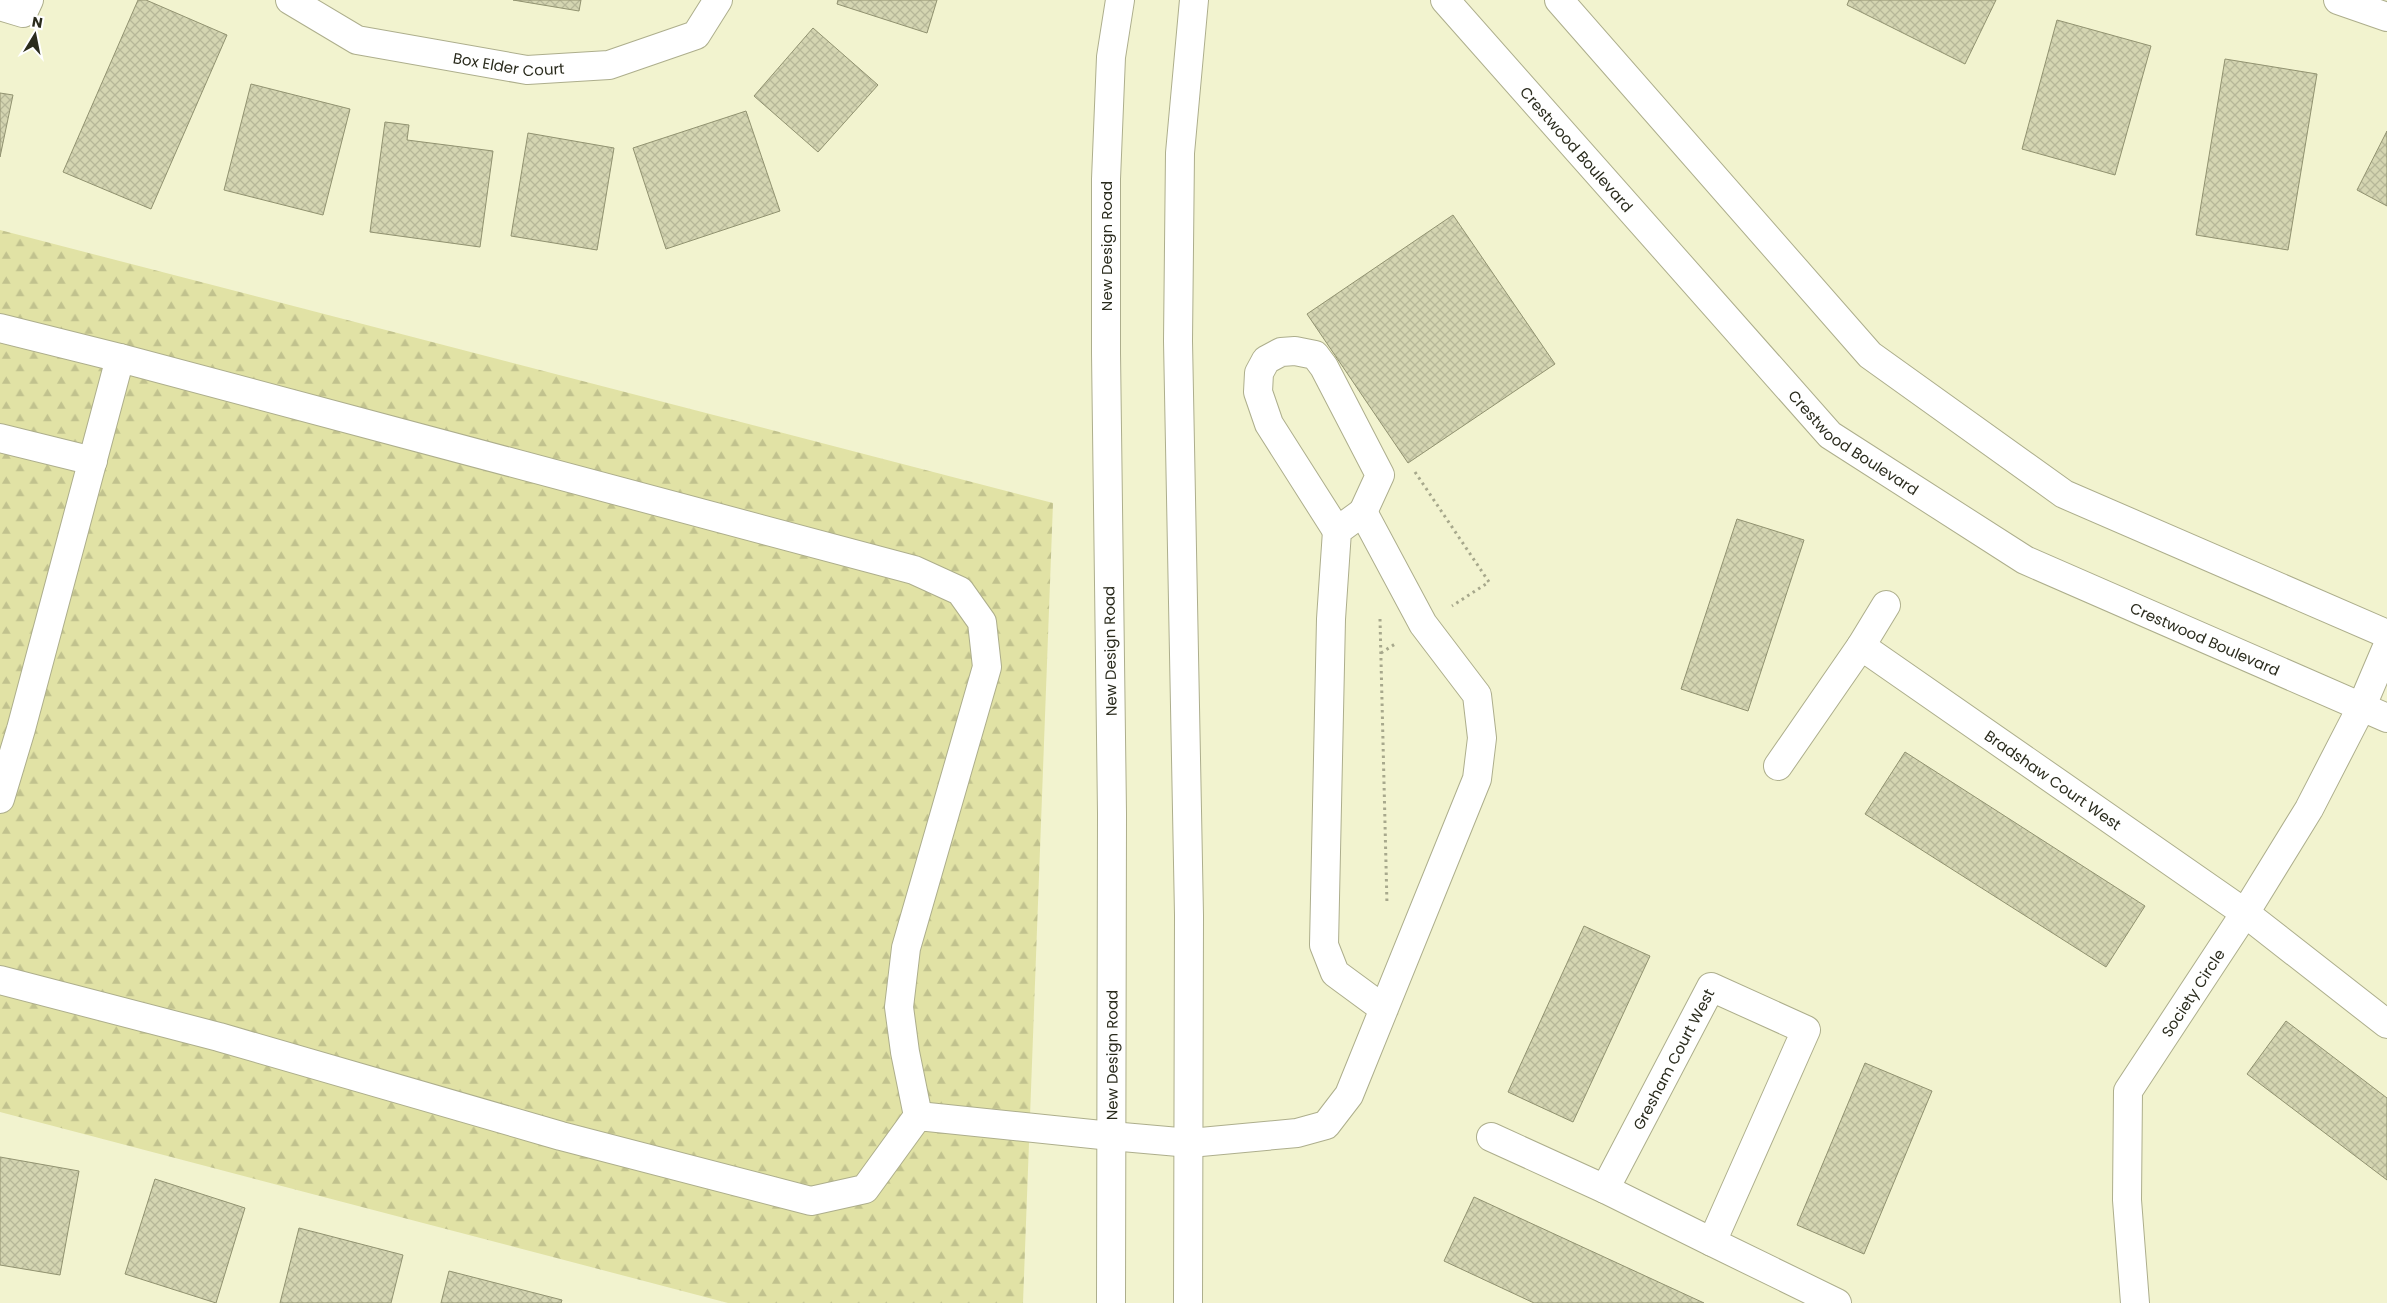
<svg xmlns="http://www.w3.org/2000/svg" width="2387" height="1303" viewBox="0 0 2387 1303" font-family="Poppins,sans-serif">
<defs>
<pattern id="forest-firs" width="22" height="20" patternUnits="userSpaceOnUse" patternTransform="scale(1.25)"><rect width="22" height="20" fill="#e1e2a5"/><path d="M5 1l3.5 6h-7zM16 11l3.5 6h-7z" fill="#c1c28e"/></pattern>
<pattern id="building-cross-hatch" width="8" height="8" patternUnits="userSpaceOnUse" patternTransform="scale(1.25)"><rect width="8" height="8" fill="#d4d5b1"/><path d="M0 0l8 8M0 8l8-8" fill="none" stroke="#b6b798"/></pattern>
</defs>
<rect width="100%" height="100%" fill="#f2f3cf"/>
<path fill="url(#forest-firs)" d="M0,230l1053,273 -30,800h-295l-728,-191z"/>
<path fill="url(#building-cross-hatch)" stroke="#919270" d="M138,0h8l81,35 -76,174 -88,-37z
M513,0h68l-2,11z
M838,0h99l-10,33 -90,-29z
M1849,0h147l-31,64 -118,-59z
M2057,20l94,26 -36,129 -93,-26z
M813,28l65,57 -60,67 -64,-56z
M2225,59l92,15 -29,176 -92,-15z
M251,84l99,25 -27,106 -99,-25z
M0,93l13,2 -13,62z
M746,111l34,100 -114,38 -33,-101z
M385,122l24,3 -2,15 86,11 -13,96 -110,-15z
M2387,131v75l-30,-16z
M528,133l86,15 -17,102 -86,-14z
M1453,215l102,149 -147,99 -101,-149z
M1737,519l67,21 -56,171 -67,-22z
M1905,752l240,154 -39,61 -241,-153z
M1584,926l66,30 -77,166 -65,-30z
M2286,1021l101,77v82l-140,-106z
M1865,1063l67,28 -68,163 -67,-29z
M0,1157l79,14 -19,104 -60,-10z
M155,1179l90,29 -29,95 -91,-29z
M1474,1197l230,106h-170l-90,-42z
M299,1228l104,27 -12,48h-111z
M449,1271l113,29 -1,3h-120z"/>
<g fill="none" stroke-linecap="round" stroke-linejoin="round">
<defs>
<g id="minor">
<path id="s1" d="M290,0l67,40 170,30 82,-5 87,-30 22,-35"/>
<path d="M2338,0l49,17"/>
<path d="M0,6l23,7 6,-13"/>
<path d="M0,328l120,30"/>
<path d="M0,438l93,23"/>
<path d="M1337,531l-68,-107 -11,-32 1,-19 7,-13 15,-8 14,-1 20,4 9,12 56,108 -17,37"/>
<path d="M1861,646l25,-41"/>
<path id="s2" d="M1778,766l83,-120 384,267 142,111"/>
<path d="M0,799l21,-70 99,-371 794,212 46,21 22,31 5,45 -81,281 -7,59 6,45 13,64"/>
<path d="M0,980l219,57 342,99 250,65 54,-12 53,-73 193,20"/>
<path id="s3" d="M1491,1137l114,52 106,-202 95,43 -94,212 125,61"/>
<path d="M1190,1143l107,-10 29,-8 23,-30 128,-316 5,-41 -5,-43 -54,-71 -60,-112 -26,19 -6,88 -7,326 11,28 49,36"/>
<path d="M1605,1189l107,53"/>
<path id="s4" d="M2135,1303l-8,-103 1,-109 117,-178 64,-104 52,-101 26,-61"/>
</g>
<g id="major">
<path id="s5" d="M1445,0l385,435 195,125 362,158"/>
<path d="M1559,0l311,355 194,139 323,140"/>
<path d="M1111,1136l79,7"/>
<path id="s6" d="M1111,1303l1,-490 -6,-460v-174l5,-122 9,-57"/>
<path d="M1188,1303l1,-388 -11,-574 2,-188 14,-153"/>
</g>
</defs>
<use href="#minor" stroke="#adae8c" stroke-width="30"/>
<use href="#major" stroke="#adae8c" stroke-width="30"/>
<path stroke="#a7a88c" stroke-width="3" stroke-dasharray="2.5 4" stroke-linecap="butt" d="M1415,472l74,110 -37,24
M1380,619l7,286
M1381,653l14,-9"/>
<use href="#minor" stroke="#fff" stroke-width="28"/>
<use href="#major" stroke="#fff" stroke-width="28"/>
</g>
<g text-anchor="middle" dominant-baseline="central" stroke-width="5" stroke-linejoin="round" paint-order="stroke">
<g font-size="15" fill="#2a2b1d" stroke="#fff">
<text stroke="none"><textPath href="#s1" startOffset="232">Box Elder Court</textPath></text>
<text stroke="none"><textPath href="#s5" startOffset="199">Crestwood Boulevard</textPath></text>
<text transform="translate(1106 246) rotate(-90)">New Design Road</text>
<text stroke="none"><textPath href="#s5" startOffset="604">Crestwood Boulevard</textPath></text>
<text stroke="none"><textPath href="#s5" startOffset="1009">Crestwood Boulevard</textPath></text>
<text transform="translate(1110 651) rotate(-91)">New Design Road</text>
<text stroke="none"><textPath href="#s2" startOffset="380">Bradshaw Court West</textPath></text>
<text stroke="none"><textPath href="#s4" startOffset="330">Society Circle</textPath></text>
<text stroke="none"><textPath href="#s6" startOffset="248">New Design Road</textPath></text>
<text stroke="none"><textPath href="#s3" startOffset="272">Gresham Court West</textPath></text>
</g>
</g>
<g transform="translate(35 35) rotate(10)" stroke="#ffffff" stroke-width="4" paint-order="stroke">
<path d="M0-4L9 19L0 12L-9 19Z" fill="#2a2b1d"/>
<text y="-8" font-size="14" font-weight="bold" text-anchor="middle" fill="#2a2b1d">N</text>
</g>
</svg>
